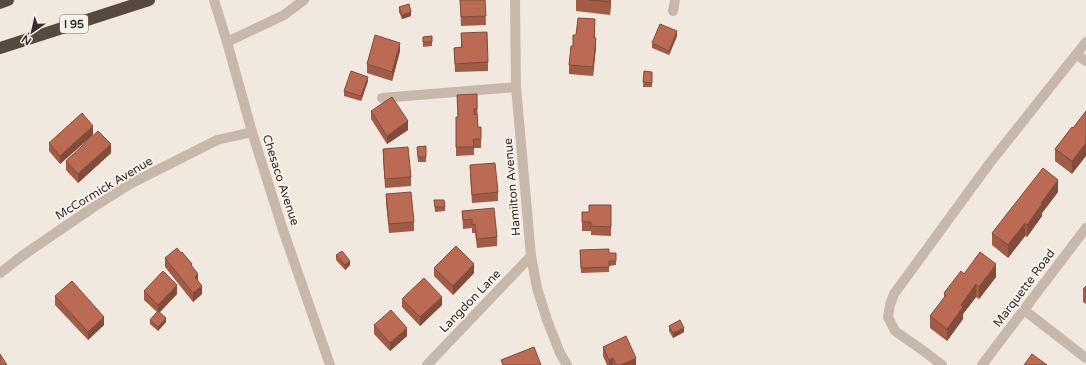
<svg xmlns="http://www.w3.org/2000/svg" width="1086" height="365" viewBox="0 0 1086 365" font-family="'Varela Round',sans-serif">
<rect width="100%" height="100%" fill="#f1e8df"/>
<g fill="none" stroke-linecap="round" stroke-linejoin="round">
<path stroke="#c8b8ac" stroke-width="10" d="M214,0l13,42 25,90 31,98 47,135
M515,0l1,87 15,169 6,32 10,32 13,33 7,12
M673,11l2,-11
M227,42l57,-27 20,-15
M1077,55l9,6
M382,98l134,-11
M0,273l22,-17 73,-50 35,-22 87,-44 35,-8
M1024,310l62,48
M427,365l104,-109
M942,365l-17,-13 -30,-21 -7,-14 2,-12 4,-11 95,-130 97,-122
M982,365l104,-137"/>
<path stroke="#574842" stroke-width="12" d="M0,3l8,-3
M0,48l149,-48"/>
</g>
<path fill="#a15c47" d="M460,0h25l1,25 -25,1z
M576,0h35l-1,15 -34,-4z
M399,7l12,9 -9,3 -3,-7z
M595,28v10l1,9 -3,29 -24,-2v-9l7,-30z
M461,33l27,29v9l-33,1 -1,-24 7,-1z
M432,36v10l-9,1v-10z
M677,36l-8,19 -17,-7v-5z
M400,51l-8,30 -25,-8v-9z
M644,71l8,1v15h-9z
M368,81l-7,20 -17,-5v-5z
M477,94l1,33h3v21h-7v7l-18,1v-39h2z
M371,111l37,19 -21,14 -16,-25z
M1073,128l-1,46 -17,-13v-12z
M93,135l-33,29 -11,-13v-8z
M426,146v16h-8l-1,-15z
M383,149l28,28v9l-26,2 -2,-30z
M111,153l-33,30 -12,-13v-9z
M470,165l28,27v9l-26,2 -2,-29z
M1058,192l-16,21v3l-15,21 -2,-1 -17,22 -16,-13v-12z
M386,194l28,28v9l-25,2 -3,-30z
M434,200l11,7v4l-10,1z
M611,205v31l-20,-1v-4h-9v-19h7z
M462,211l35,26v9l-20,2 -2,-15h-3v-5l-9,1z
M580,250l29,3h7v12l-7,1v6l-28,1z
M336,255l14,10 -5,5 -9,-10z
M165,258l27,9 6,14 4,13 -9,8 -28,-35z
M434,268l40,5 -21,22 -19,-19z
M964,274l32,3 -17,22 -3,-2 -13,17v5l-16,22 -17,-13v-12l14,-18v-5z
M1086,286v18l-3,-2v-13z
M144,291l33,3 -17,18 6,10 -8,9 -8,-7v-4l7,-8 -13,-12z
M55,296l49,29 -16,15 -33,-35z
M402,299l40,6 -22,21 -18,-19z
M374,325l33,11 -17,15 -16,-17z
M669,326l15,6 -11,6 -4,-7z
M603,347l33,18h-29l-4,-9z"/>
<path fill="#834b3a" d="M610,0h1v2l-1,13z
M411,12v4l-9,3v-4z
M595,19v9l-1,19v-9z
M677,31v5l-8,19v-4z
M596,38v9l-3,29v-9z
M400,43v8l-8,30v-9z
M368,77v4l-7,20v-5z
M408,121v9l-21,14v-8z
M93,126v9l-33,29v-8z
M1086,143v13l-14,18v-13z
M111,144v9l-33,30v-9z
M1058,180v12l-16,21v3l-15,21v-12l14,-22z
M1025,223v13l-17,22v-13z
M350,261v4l-5,5v-5z
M474,264v9l-21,22v-9z
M996,264v13l-17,22v-12z
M198,274v9l-3,-6z
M976,284v13l-13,17v5l-16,22v-12l14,-24z
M177,285v9l-19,20v-9z
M202,286v8l-9,8v-9z
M442,297v8l-22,21v-9z
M104,317v8l-16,15v-8z
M166,318v4l-8,9v-4z
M407,328v8l-17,15v-8z
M684,328v4l-11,6v-5z
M613,358v7h-4v-5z
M636,358v7h-15z"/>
<path fill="#bb6b53" stroke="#834b3a" d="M460,0h25l1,16 -25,1z
M590,0h20v2z
M409,4l2,8 -9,3 -3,-8z
M578,18l17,1 -1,19h2l-3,29 -24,-2 2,-19h2v-11h3z
M660,24l17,7 -8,20 -17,-8z
M487,32l1,30 -33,2 -1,-16 8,-1 -1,-14z
M375,35l25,8 -8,29 -25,-8z
M432,36v6h-9v-5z
M351,71l17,6 -7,19 -17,-5z
M644,71l8,1v11l-9,-1z
M477,94v15h-3v6l3,-1 1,13h3v12h-8l1,8h-18v-30h2l-1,-22z
M392,97l16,24 -21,15 -16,-25z
M1086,111v32l-14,18 -17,-12 17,-22 1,1z
M82,113l11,13 -33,30 -11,-13z
M98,131l13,13 -33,30 -12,-13z
M426,146v11h-8l-1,-10z
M408,147l3,30 -26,2 -2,-30z
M495,163l3,29 -26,3 -2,-30z
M1043,168l15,12 -17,23 1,1 -15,21 -2,-2 -17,22 -16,-12z
M411,192l3,30 -25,2 -3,-30z
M434,200h10l1,7h-10z
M589,205h22v22l-20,-1v-4h-9v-10h7z
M494,208l3,29 -20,2 -2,-15 -3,1v-6l-9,1 -1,-9z
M456,246l18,18 -21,22 -19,-18z
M177,248l4,5 1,-1 10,12 -1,1 7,9 -3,3 7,9 -9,7 -28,-35z
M609,249v4h7v8h-7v6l-28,1 -1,-18z
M342,251l8,10 -5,4 -9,-10z
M980,252l16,12 -17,23 -3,-3 -15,21 2,2 -16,22 -17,-13 16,-21 -2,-2 17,-22 3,3z
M163,271l14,14 -19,20 -14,-14z
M424,278l18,19 -22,20 -18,-18z
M72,281l32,36 -16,15 -33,-36z
M1086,286v6l-3,-3z
M391,310l16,18 -17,15 -16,-18z
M158,311l8,7 -8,9 -8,-7z
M680,320l4,8 -11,5 -4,-7z
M626,336l10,22 -15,7h-5l-3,-7 -4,2 -6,-13z
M534,347l7,18h-38l-2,-5z
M0,354l7,11h-7z
M1032,354l15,11h-23z"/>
<g text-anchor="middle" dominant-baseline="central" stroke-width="4" stroke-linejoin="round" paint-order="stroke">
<rect fill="#f9f2ec" stroke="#716964" stroke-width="1" x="60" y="15" width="28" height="18" rx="3"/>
<g font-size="11" font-weight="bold" fill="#372e2a">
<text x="74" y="24">I 95</text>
</g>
<g font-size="12" fill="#372e2a" stroke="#f9f2ec">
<text transform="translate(281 180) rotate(72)">Chesaco Avenue</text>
<text transform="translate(512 187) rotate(-95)">Hamilton Avenue</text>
<text transform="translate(104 188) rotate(-31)">McCormick Avenue</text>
<text transform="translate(1024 288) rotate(-53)">Marquette Road</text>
<text transform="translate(470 301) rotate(-46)">Langdon Lane</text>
</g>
</g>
<g transform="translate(32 32) rotate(214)" stroke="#f9f2ec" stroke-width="3" paint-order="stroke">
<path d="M0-3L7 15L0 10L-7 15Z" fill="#372e2a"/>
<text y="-6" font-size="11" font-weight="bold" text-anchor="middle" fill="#372e2a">N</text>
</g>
</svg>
